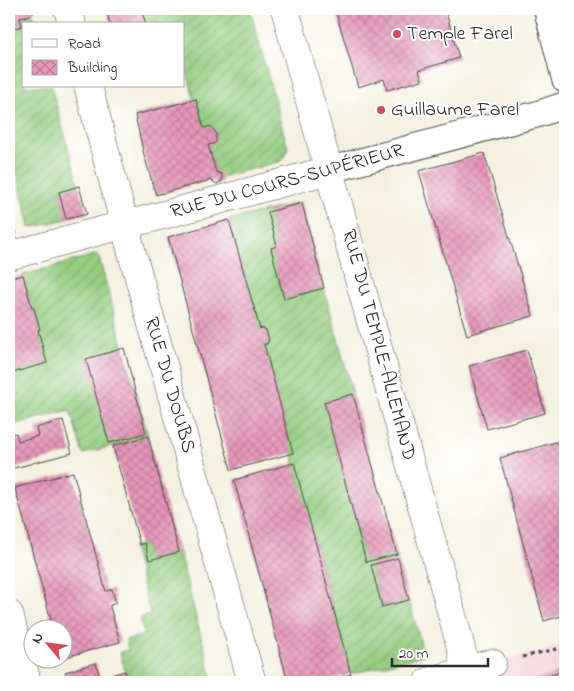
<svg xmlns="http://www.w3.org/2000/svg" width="574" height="691" viewBox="0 0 574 691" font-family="'Indie Flower',sans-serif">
<defs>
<pattern id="garden-furrows" width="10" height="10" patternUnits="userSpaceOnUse" patternTransform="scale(1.25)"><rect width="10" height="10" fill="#95ce81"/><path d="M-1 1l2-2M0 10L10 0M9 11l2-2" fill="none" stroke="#81b170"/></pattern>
<pattern id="building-cross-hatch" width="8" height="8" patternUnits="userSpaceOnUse" patternTransform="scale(1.25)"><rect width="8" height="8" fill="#e797ba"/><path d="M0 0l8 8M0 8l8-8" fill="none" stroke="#bb7b97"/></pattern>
</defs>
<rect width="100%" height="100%" fill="#fff"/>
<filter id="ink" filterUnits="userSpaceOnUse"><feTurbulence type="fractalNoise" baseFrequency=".02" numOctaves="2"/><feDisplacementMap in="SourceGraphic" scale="10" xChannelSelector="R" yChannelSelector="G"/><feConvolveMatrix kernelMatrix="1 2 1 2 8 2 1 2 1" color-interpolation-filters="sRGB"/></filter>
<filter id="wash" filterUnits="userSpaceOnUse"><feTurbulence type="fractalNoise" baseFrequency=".0096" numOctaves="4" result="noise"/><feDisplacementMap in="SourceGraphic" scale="20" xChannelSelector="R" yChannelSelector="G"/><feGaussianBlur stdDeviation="1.12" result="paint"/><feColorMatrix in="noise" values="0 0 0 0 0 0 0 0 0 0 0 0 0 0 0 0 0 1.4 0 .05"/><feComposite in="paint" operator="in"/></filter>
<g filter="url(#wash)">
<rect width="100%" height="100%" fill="#f4f1e0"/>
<path fill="#f7cfd5" d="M565,645v37h-96l23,-19z"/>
<path fill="url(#garden-furrows)" stroke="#607c56" d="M141,9h109l38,140 -6,12 -64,17 -10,-33 7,-2c2,-7 1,-14 -5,-17l-6,2 -8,-29h-2l-10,-40v-35h-38z
M33,14l3,10h-12v62h27l28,100 -20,6 8,27 -37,9 -21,-89v-109l13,-4 -2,-8z
M301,202l1,1 -34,9 9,34 -6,2 13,51 40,-11 29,106 -29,8 42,160 31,-8 1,4 -27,8 11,41 27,-7 15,55 -73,19 -57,-211 -1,-10 -29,-109h3l2,-4 -3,-10 -4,-2 -2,1 -31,-109z
M98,254l50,182 -65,18 -13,-44 -61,16v-52l38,-11 -9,-33 2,-1 -6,-21h-2l-9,-33z
M145,543l4,17 30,-8 34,130h-85l-8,-30 8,-2 -2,-10 18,-5 -4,-18 10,-2 -17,-68z"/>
<g id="blocks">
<path fill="url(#building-cross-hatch)" d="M9,9h23l1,5 -13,4 2,8 -13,4z
M106,9h35l5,15h-36z
M335,9h110l14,49 -40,12 3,10 -35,10 -3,-11 -26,8z
M196,99l8,29 6,-2 5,5 1,5v6l-3,2 -5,1 8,27 6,2v7l-5,3 -6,-4 -55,15 -12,-40 -9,-40z
M484,153l49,163 -66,19 -48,-164z
M79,186l8,28 -21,5 -7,-27z
M302,203l22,85 -40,11 -13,-51 6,-2 -9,-34z
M9,214l7,20 -6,1h-1z
M229,220l31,109 2,-1 4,2 3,10 -2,4h-3l29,109 -62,17 -63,-233z
M23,275l9,33h2l3,11 3,10 -2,1 9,33 -38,11v-96z
M124,348l22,85 -37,10 -23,-84z
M527,350l18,63 -58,16 -18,-63z
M353,394l44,160 -31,8 -42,-160z
M63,420l9,33 -39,10 -3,2v-1l-20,5 -1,-34 7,-2 2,8 20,-5 -2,-8z
M148,436l31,116 -30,8 -4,-17 -5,2 -27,-99z
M563,440l2,8v167l-21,6 -44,-163z
M294,463l57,211 -29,8h-34l-54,-202z
M73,472l32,116 1,3 6,-2 4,14 -6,2v2l10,35 -58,16v-30h-9l-38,-140z
M398,558l11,42 -27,7 -11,-42z
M96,663l4,15 25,-7 3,11h-60l-3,-10z
M565,671v11h-38z"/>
</g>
</g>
<g filter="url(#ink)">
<use href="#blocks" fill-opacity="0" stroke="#494946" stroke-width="1"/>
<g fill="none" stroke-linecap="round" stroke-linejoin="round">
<defs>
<path id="pedestrian" d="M547,9l18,70
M329,170l209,-56 27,-9"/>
<path id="minor" d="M68,9l4,15
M285,9l36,133 138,498 10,42
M88,86l44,167 120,429
M9,256l83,-23 72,-18 165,-45
M9,614l18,68
M428,682l64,-19"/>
</defs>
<use href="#pedestrian" stroke="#494946" stroke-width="28"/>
<use href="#minor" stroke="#494946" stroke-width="29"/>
<path stroke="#494946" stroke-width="3" stroke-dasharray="4 4" stroke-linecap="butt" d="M522,657l43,-10"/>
<use href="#pedestrian" stroke="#fff" stroke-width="26"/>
<use href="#minor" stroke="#fff" stroke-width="28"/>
</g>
</g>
<g fill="#d1495b" stroke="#fff" stroke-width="2">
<circle cx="397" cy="34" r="5"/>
<circle cx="381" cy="110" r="5"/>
</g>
<g text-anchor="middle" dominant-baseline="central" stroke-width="4" stroke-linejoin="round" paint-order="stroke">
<g font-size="20" fill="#2b2b2b" stroke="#fff" text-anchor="start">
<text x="407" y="34">Temple Farel</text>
<text x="391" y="110">Guillaume Farel</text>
</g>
<g font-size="20" fill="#2b2b2b" stroke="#fff">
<text transform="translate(287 182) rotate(-15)">RUE DU COURS-SUPÉRIEUR</text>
<text transform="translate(378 345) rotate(75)">RUE DU TEMPLE-ALLEMAND</text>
<text transform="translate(169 385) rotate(74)">RUE DU DOUBS</text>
</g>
</g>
<rect width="574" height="691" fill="none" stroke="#fff" stroke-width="30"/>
<rect x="22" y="22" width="162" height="65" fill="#ffffff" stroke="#aaaaaa"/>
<rect x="32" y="39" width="25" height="8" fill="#ffffff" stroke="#aaaaaa"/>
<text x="68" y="48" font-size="15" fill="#2b2b2b">Road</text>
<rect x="32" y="60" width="25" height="15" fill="url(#building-cross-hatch)" stroke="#aaaaaa"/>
<text x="68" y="72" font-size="15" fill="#2b2b2b">Building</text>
<g transform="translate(48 644) rotate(299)"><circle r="24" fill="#ffffff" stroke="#aaaaaa"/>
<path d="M0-4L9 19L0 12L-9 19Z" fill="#d1495b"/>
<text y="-8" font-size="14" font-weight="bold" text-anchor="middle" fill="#2b2b2b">N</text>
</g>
<path d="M392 658v8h96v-8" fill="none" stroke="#2b2b2b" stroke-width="2.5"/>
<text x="399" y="658" font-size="15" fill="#2b2b2b" stroke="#ffffff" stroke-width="4" paint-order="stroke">20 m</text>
</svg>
